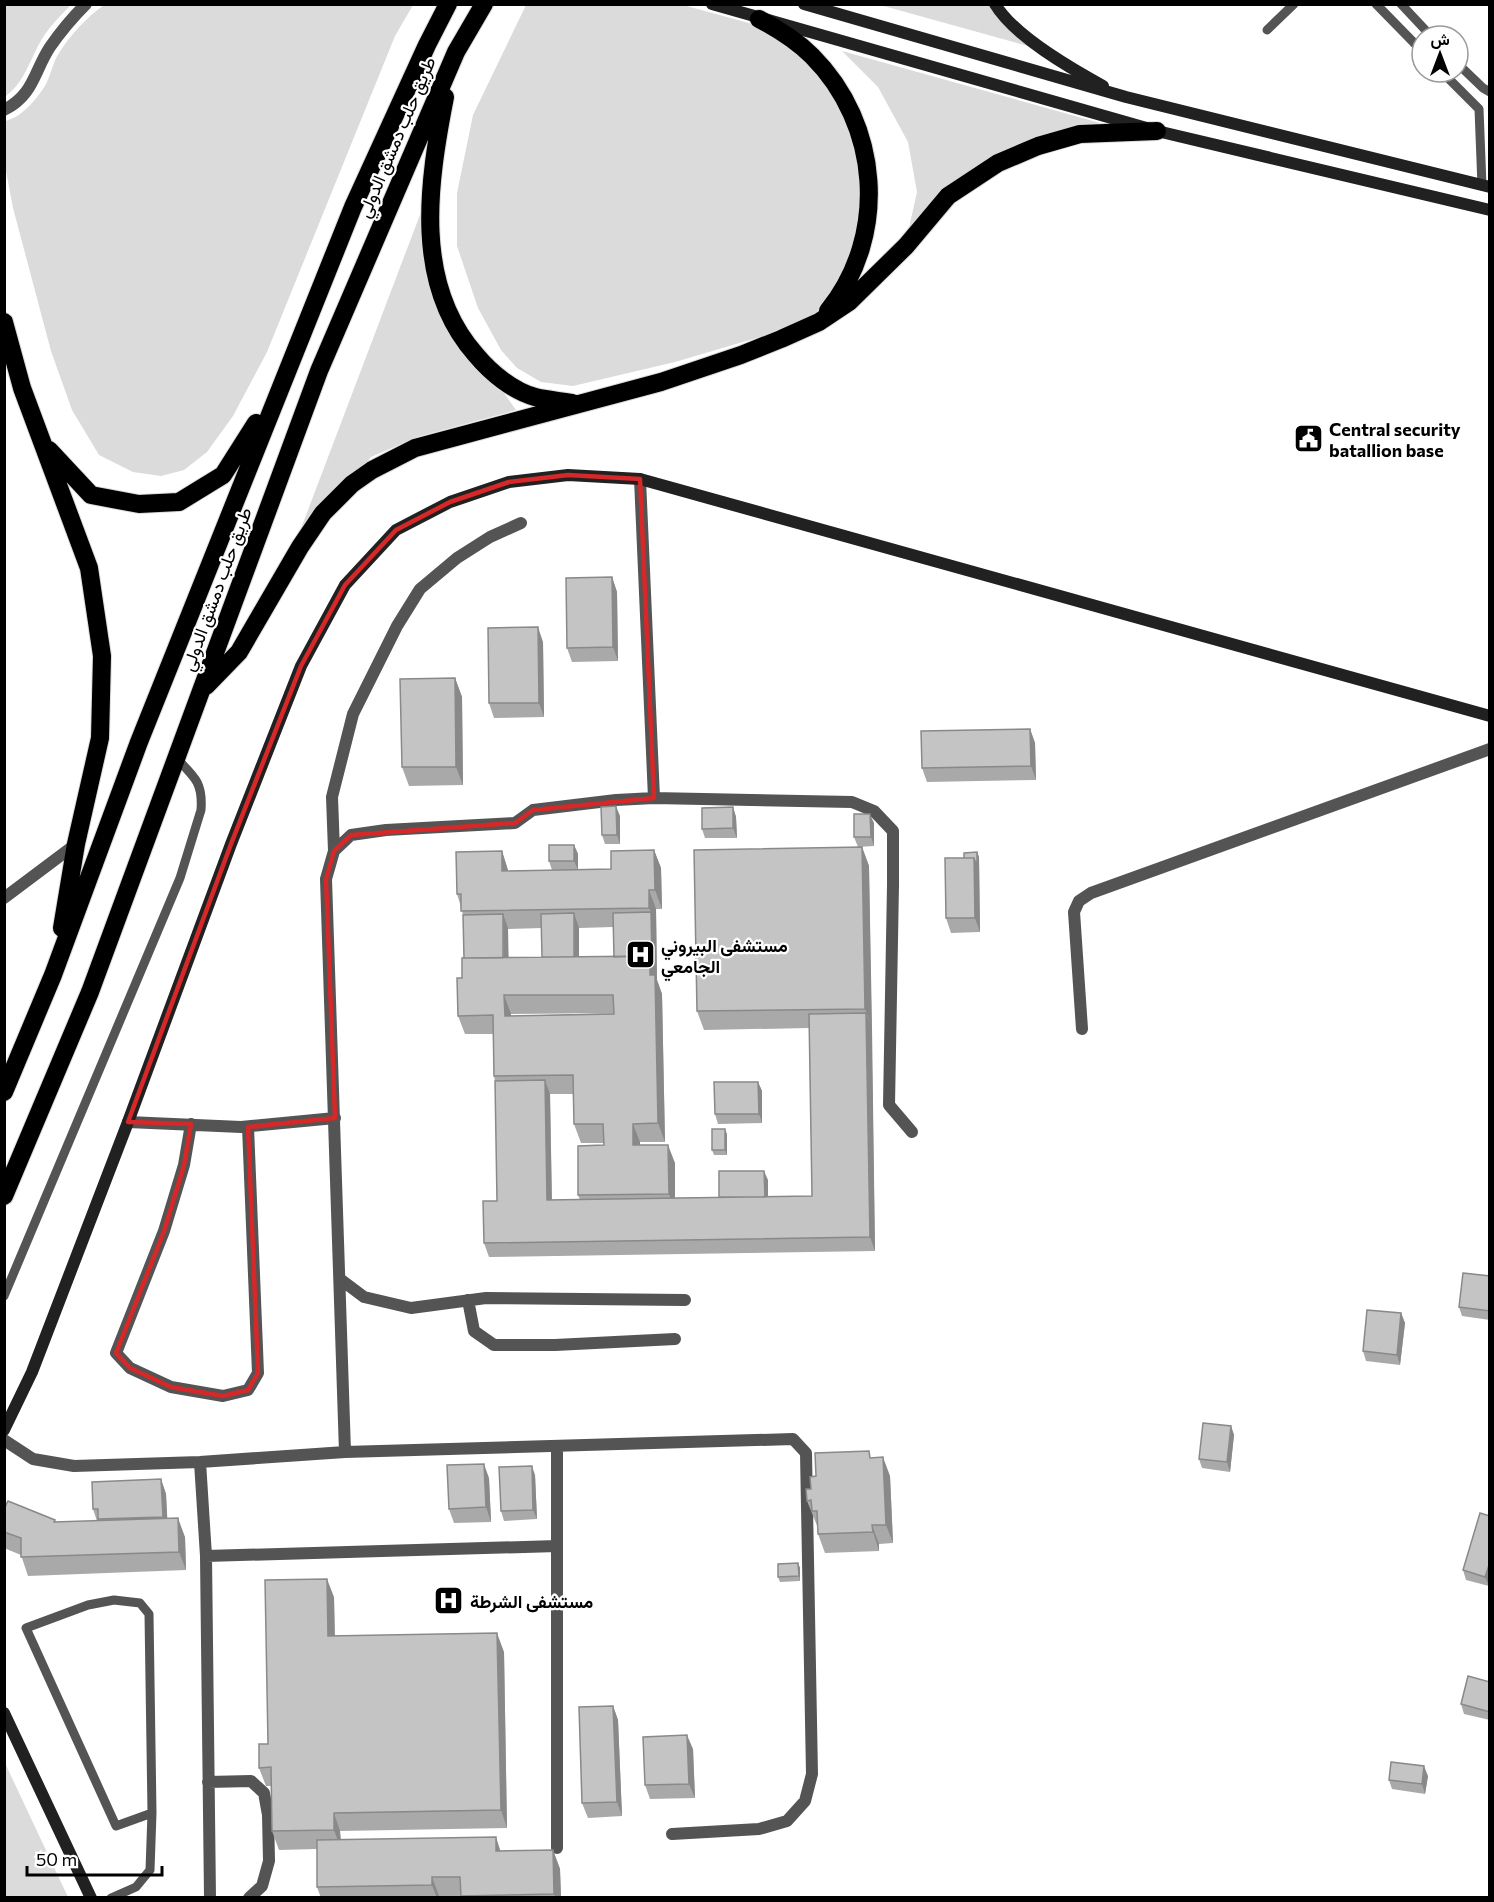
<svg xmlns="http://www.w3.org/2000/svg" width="1494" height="1902" viewBox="0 0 1494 1902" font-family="Commissioner,Vazirmatn,sans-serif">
<rect width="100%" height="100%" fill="#fff"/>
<path fill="#dbdbdb" d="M5,4l66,1c-12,12 -25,25 -33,41 -10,20 -15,37 -33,51z
M104,5h309l-18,31 -128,316 -34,64 -26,36 -23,18 -23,6 -28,-4 -34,-17 -27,-45 -21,-59 -38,-143 -8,-42v-45c16,-3 33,-23 41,-37 5,-10 7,-22 13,-31 12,-19 27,-35 45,-48z
M526,5h157l73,20 56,38 36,38 27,52 4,40 -5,38 -9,26 -23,37 -28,22 -20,11 -119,35 -102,24 -32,-4 -24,-14 -16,-18 -23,-42 -21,-62v-53l16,-78z
M880,5h120l46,46z
M842,51l258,72 -61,14 -63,35 -71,74 12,-54 -9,-50 -30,-55z
M429,191l23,128 64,91 -99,27 -46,20 -82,103z
M4,1763h1l63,134h-63z"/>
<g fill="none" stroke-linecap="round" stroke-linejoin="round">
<defs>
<path id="highway" d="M759,19c19,10 37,21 53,37 68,68 77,179 16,255
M445,97c-17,87 -32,187 31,258 15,18 37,36 59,42 12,3 25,4 37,6
M4,322l18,66 67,180 13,88 -2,82 -24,106 -14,84
M49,450l42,45 48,9 40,-2 44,-27 33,-52
M206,686l33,-34 61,-105 23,-34 29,-29 20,-14 43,-22 246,-66 80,-27 40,-16 38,-17 30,-20 57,-56 42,-50 50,-33 40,-17 42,-12 77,-3
M4,1092l49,-117 86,-233 214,-535 74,-162 21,-41
M4,1196l86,-204 229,-621 137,-319 28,-48"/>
</defs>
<use href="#highway" stroke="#dbdbdb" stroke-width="20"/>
<path stroke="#545454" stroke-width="9" d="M1376,4l46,47
M1401,4l30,32
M1267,30l27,-26
M1458,64l25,24 7,4
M1442,72l37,37 3,77
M4,1296l176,-418 21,-68c2,-27 -6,-33 -25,-52
M111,1898l25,-11 14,-17 2,-57 -3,-199 -9,-11 -26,-3 -26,5 -62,23 90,198 36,-13"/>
<path stroke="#545454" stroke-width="12" d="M4,110c30,-15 30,-39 46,-63 11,-16 22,-29 36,-43
M640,479l14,319
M334,851l-2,-54 21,-83 44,-88 23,-37 37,-31 33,-21 31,-14
M4,898l72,-54
M1082,1029l-8,-117 5,-11 12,-8 399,-144
M128,1122l113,5 94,-9
M191,1124l-7,41 -20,66 -48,122 14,15 41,19 52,9 25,-6 10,-17 -10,-246
M340,1279l24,18 47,11 75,-10 199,2
M468,1300l6,31 20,14h61l120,-6
M4,1440l29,19 41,7 126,-4 145,-10 448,-13 13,14 6,321 -7,27 -18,20 -28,8 -87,5
M345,1452l-19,-573 8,-28 17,-16 35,-5 129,-7 18,-13 83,-10 38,-2 198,4 22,9 19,20v54l-4,220 23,27
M200,1462l6,94 4,342
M206,1556l351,-10
M208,1782l43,-1 13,12 4,22 1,46 -7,25 -13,12
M557,1848v-402"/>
<path stroke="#212121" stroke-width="12" d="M712,4l445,127 333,79
M804,4l322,93 364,90
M995,4c19,32 75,64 108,82
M4,1430l28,-58 96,-250 103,-278 70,-178 44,-81 51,-55 54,-28 59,-20 59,-7 72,4 850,237
M4,1713l87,185"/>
<use href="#highway" stroke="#000" stroke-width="18"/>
</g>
<path fill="#a9a9a9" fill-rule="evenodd" d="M612,577l5,15 1,69 -46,1 -5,-14z
M543,642l1,75 -50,1 -5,-15z
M455,678l7,19 1,88 -54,1 -7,-19z
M1030,729l5,14 1,37 -109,2 -5,-14z
M733,807l3,10 1,21h-32l-3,-9z
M620,816v28h-15l-3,-9z
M874,823v23l-16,1 -4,-10z
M574,845l4,9v16l33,-1 43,-19 7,18 1,41h-6l1,71 5,14 3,148h-25v3l35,18v35l44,-1 49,-17v17l44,-1 -3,-168 -105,2 -7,-19 165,-164 7,19 6,385 -386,6 -5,-14 13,-42 -2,-120 -1,-5 -1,-42h-28l-7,-18 6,-58 -1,-43 -2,-8 -4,-13 45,-43 6,20 44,-1 -3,-9zM613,927l1,30h-35v-29zM542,928v29l-34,1v-29zM614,1013l-103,3v-2zM550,1094h24v30l7,19h23v2l-26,50 2,5h-28z
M977,852l2,5 1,75 -29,1 -5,-15 18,-60z
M758,1082l4,9v32l-44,1 -3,-10z
M727,1134v21h-13l-2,-5z
M1490,1276v44l-28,-4 -3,-9z
M1401,1313l4,10 -5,42 -34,-4 -3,-10z
M1231,1426l3,9 -4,37 -28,-4 -3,-9z
M872,1458l18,18 3,67 -14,1v7l-54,2 -7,-19v-6l-11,-27 9,-25z
M535,1475l2,44 -33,2 -3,-10z
M489,1478l2,44 -37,1 -5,-14z
M161,1479l5,15 1,24 18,19 1,33 -158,6 -7,-21 -17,-7v-39l51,11 1,2 41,-1 -4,-12z
M1480,1513l9,73 -23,-6 -3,-10z
M798,1563l2,5v13l-20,1 -2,-5z
M334,1597l1,39 169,16 3,176 -167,3 1,9 159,11 53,-1 7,19 1,29h-100v-2h-22v2h-118l-4,-11v-38l-38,1 -7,-19 -1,-45h-5l-7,-18 9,-24z
M1490,1682v38l-26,-6 -3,-10z
M613,1706l5,14 4,96 -34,2 -6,-15z
M693,1749l2,49 -45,1 -5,-14z
M1428,1776l-3,18 -33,-5 -3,-9z"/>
<path fill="#898989" d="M612,577l5,15 1,69 -5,-14z
M538,627l5,15 1,75 -5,-14z
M455,678l7,19 1,88 -7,-18z
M1030,729l5,14 1,37 -5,-14z
M616,806l4,10v28l-3,-9z
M733,807l3,10 1,21 -4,-10z
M870,814l4,9v23l-3,-9z
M574,845l4,9v16l-4,-9z
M862,847l7,19 3,161 -7,-18z
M654,850l7,18 1,41 -7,-19z
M502,851l6,19 1,20 -7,-19z
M977,852l2,5 1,75 -5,-14 -1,-60z
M649,890l7,19 1,71 5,14 3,148 -7,-19 -8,-148 1,-63 -2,-4z
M574,913l5,15v48l-5,-14z
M503,914l5,14 1,48 -5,-14z
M504,995l7,19 1,21 -7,-19z
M866,1013l6,14 3,224 -5,-14z
M545,1080l5,14 2,121 -5,-15z
M758,1082l4,9v32l-3,-9z
M633,1124l7,18v22l-7,-19z
M725,1129l2,5v21l-2,-5z
M668,1145l7,18v50l-6,-19z
M764,1171l4,9v27l-3,-10z
M1401,1313l4,10 -5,42 -3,-10z
M1231,1426l3,9 -4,37 -3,-10z
M883,1457l7,19 3,67 -7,-18z
M484,1464l5,14 2,44 -5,-15z
M532,1466l3,9 2,44 -4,-9z
M161,1479l5,15 2,37 -5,-14z
M178,1518l7,19 1,33 -7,-18z
M872,1525l7,19v7l-6,-19z
M1490,1562v22l-1,2 -4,-9z
M798,1563l2,5v13l-1,-5z
M327,1579l7,18 1,58 -7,-19z
M497,1633l7,19 3,176 -6,-18z
M613,1706l5,14 4,96 -5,-14z
M687,1735l6,14 2,49 -6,-14z
M1424,1766l4,10 -3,18 -3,-10z
M334,1813l6,18 1,18 -7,-19z
M496,1837l6,19 -6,-5z
M553,1850l7,19 1,29h-5l-2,-4z
M432,1877l7,19v2h-2l-5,-13z"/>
<path fill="#c4c4c4" stroke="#898989" stroke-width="1.5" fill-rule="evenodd" d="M612,577l1,70 -46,1 -1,-70z
M538,627l1,76h-50l-1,-75z
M455,678l1,89h-54l-2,-88z
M1030,729l1,37 -109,2 -1,-37z
M616,806l1,29h-15l-1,-28z
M733,807v21l-31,1v-21z
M854,814h16l1,23h-17z
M549,845h25v16h-25z
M862,847l3,162 -168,2 -3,-161z
M654,850l1,40h-6v18l-188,3v-17h-4l-1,-42 46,-1v20l109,-2v-18z
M977,852v15l-3,-9h-10v-5z
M945,858h29l1,60h-29z
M651,912l1,49 -2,-5 -36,1 -1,-44z
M574,913v44h-32l-1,-43z
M503,914v44h-39l-1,-43z
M650,956v19h5l3,148 -25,1v21h35l1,49 -91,1v-49l26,-1 -1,-21h-29l-1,-49 -79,1 -1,-61 -35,1 -1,-38h5v-20zM504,995h109l1,19 -109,2z
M866,1013l4,224 -386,6 -1,-42h14l-2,-120 50,-1 2,120 265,-4 -3,-182z
M714,1082h44l1,32h-44z
M712,1129h13v21h-13z
M719,1171h45l1,26h-46z
M1463,1273l27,3v35l-31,-4z
M1367,1310l34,3 -4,42 -34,-4z
M1203,1423l28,3 -4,36 -28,-3z
M869,1451l1,7 13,-1 3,68h-14l1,7 -55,2 -1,-23h-5l-1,-11 -4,1 -1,-12h5l-1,-12 6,-1 -1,-23z
M484,1464l2,43 -37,2 -2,-44z
M532,1466l1,44 -32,1 -2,-44z
M161,1479l2,38 -65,2v-10h-5l-1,-27z
M8,1501l47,19 -1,2 124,-4 1,34 -158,5v-19l-17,-6v-23z
M1480,1513l10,3v46l-5,15 -22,-7z
M798,1563l1,13 -21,1v-13z
M327,1579l1,57 169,-3 4,177 -167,3v17l-62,1 -1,-64 -12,1v-24h9l-3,-164z
M1468,1676l22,6v30l-29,-8z
M613,1706l4,96 -35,1 -3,-96z
M687,1735l2,49 -44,1 -2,-48z
M1391,1762l33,4 -2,18 -33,-4z
M496,1837v14l57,-1 1,44 -93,2 -1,-19h-28v8l-115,2v-47z"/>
<path fill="none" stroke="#d62828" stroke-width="4.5" stroke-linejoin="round" d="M568,475l72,4 14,319 -121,12 -18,13 -164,12 -17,16 -8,28 9,239 -87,9 10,246 -10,17 -25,6 -52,-9 -41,-19 -14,-15 48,-122 20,-66 7,-41 -63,-2 103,-278 70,-178 44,-81 51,-55 54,-28 59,-20z"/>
<defs>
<symbol id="civic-square" viewBox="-11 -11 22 22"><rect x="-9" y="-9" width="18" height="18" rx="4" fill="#000" stroke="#fff"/><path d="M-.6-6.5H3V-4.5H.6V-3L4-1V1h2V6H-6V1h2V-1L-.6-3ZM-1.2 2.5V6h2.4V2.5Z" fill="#fff"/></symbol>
<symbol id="hospital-square" viewBox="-11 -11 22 22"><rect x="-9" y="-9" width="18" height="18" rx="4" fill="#000" stroke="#fff"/><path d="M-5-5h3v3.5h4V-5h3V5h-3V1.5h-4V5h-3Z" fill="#fff"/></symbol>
</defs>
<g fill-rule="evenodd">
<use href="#civic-square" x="1292" y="422" width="33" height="33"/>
<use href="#hospital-square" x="624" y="938" width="33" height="33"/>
<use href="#hospital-square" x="432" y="1584" width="33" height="33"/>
</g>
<g text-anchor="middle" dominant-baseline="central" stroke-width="4.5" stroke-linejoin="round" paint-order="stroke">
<g font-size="18" fill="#000" stroke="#fff">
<text transform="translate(396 137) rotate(-67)">طريق حلب دمشق الدولي</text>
<text transform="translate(216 589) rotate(-70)">طريق حلب دمشق الدولي</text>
</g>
<g font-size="18" font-weight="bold" fill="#000" stroke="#fff" text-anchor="start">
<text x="1329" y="429">Central security<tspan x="1329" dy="21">batallion base</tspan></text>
<text x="661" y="945">مستشفى البيروني<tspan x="661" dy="21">الجامعي</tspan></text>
<text x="470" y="1601">مستشفى الشرطة</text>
</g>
</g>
<rect width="1494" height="1902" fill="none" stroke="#000000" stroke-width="12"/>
<g transform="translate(1440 54)"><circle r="28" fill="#ffffff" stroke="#999999" stroke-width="1.5"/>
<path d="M0-4.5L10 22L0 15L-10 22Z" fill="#000000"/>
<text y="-9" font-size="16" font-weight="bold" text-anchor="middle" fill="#000000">ش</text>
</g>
<path d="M27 1866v9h135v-9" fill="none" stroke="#000000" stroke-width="3"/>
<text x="36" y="1866" font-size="18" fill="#000000" stroke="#ffffff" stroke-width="4.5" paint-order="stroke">50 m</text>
</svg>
